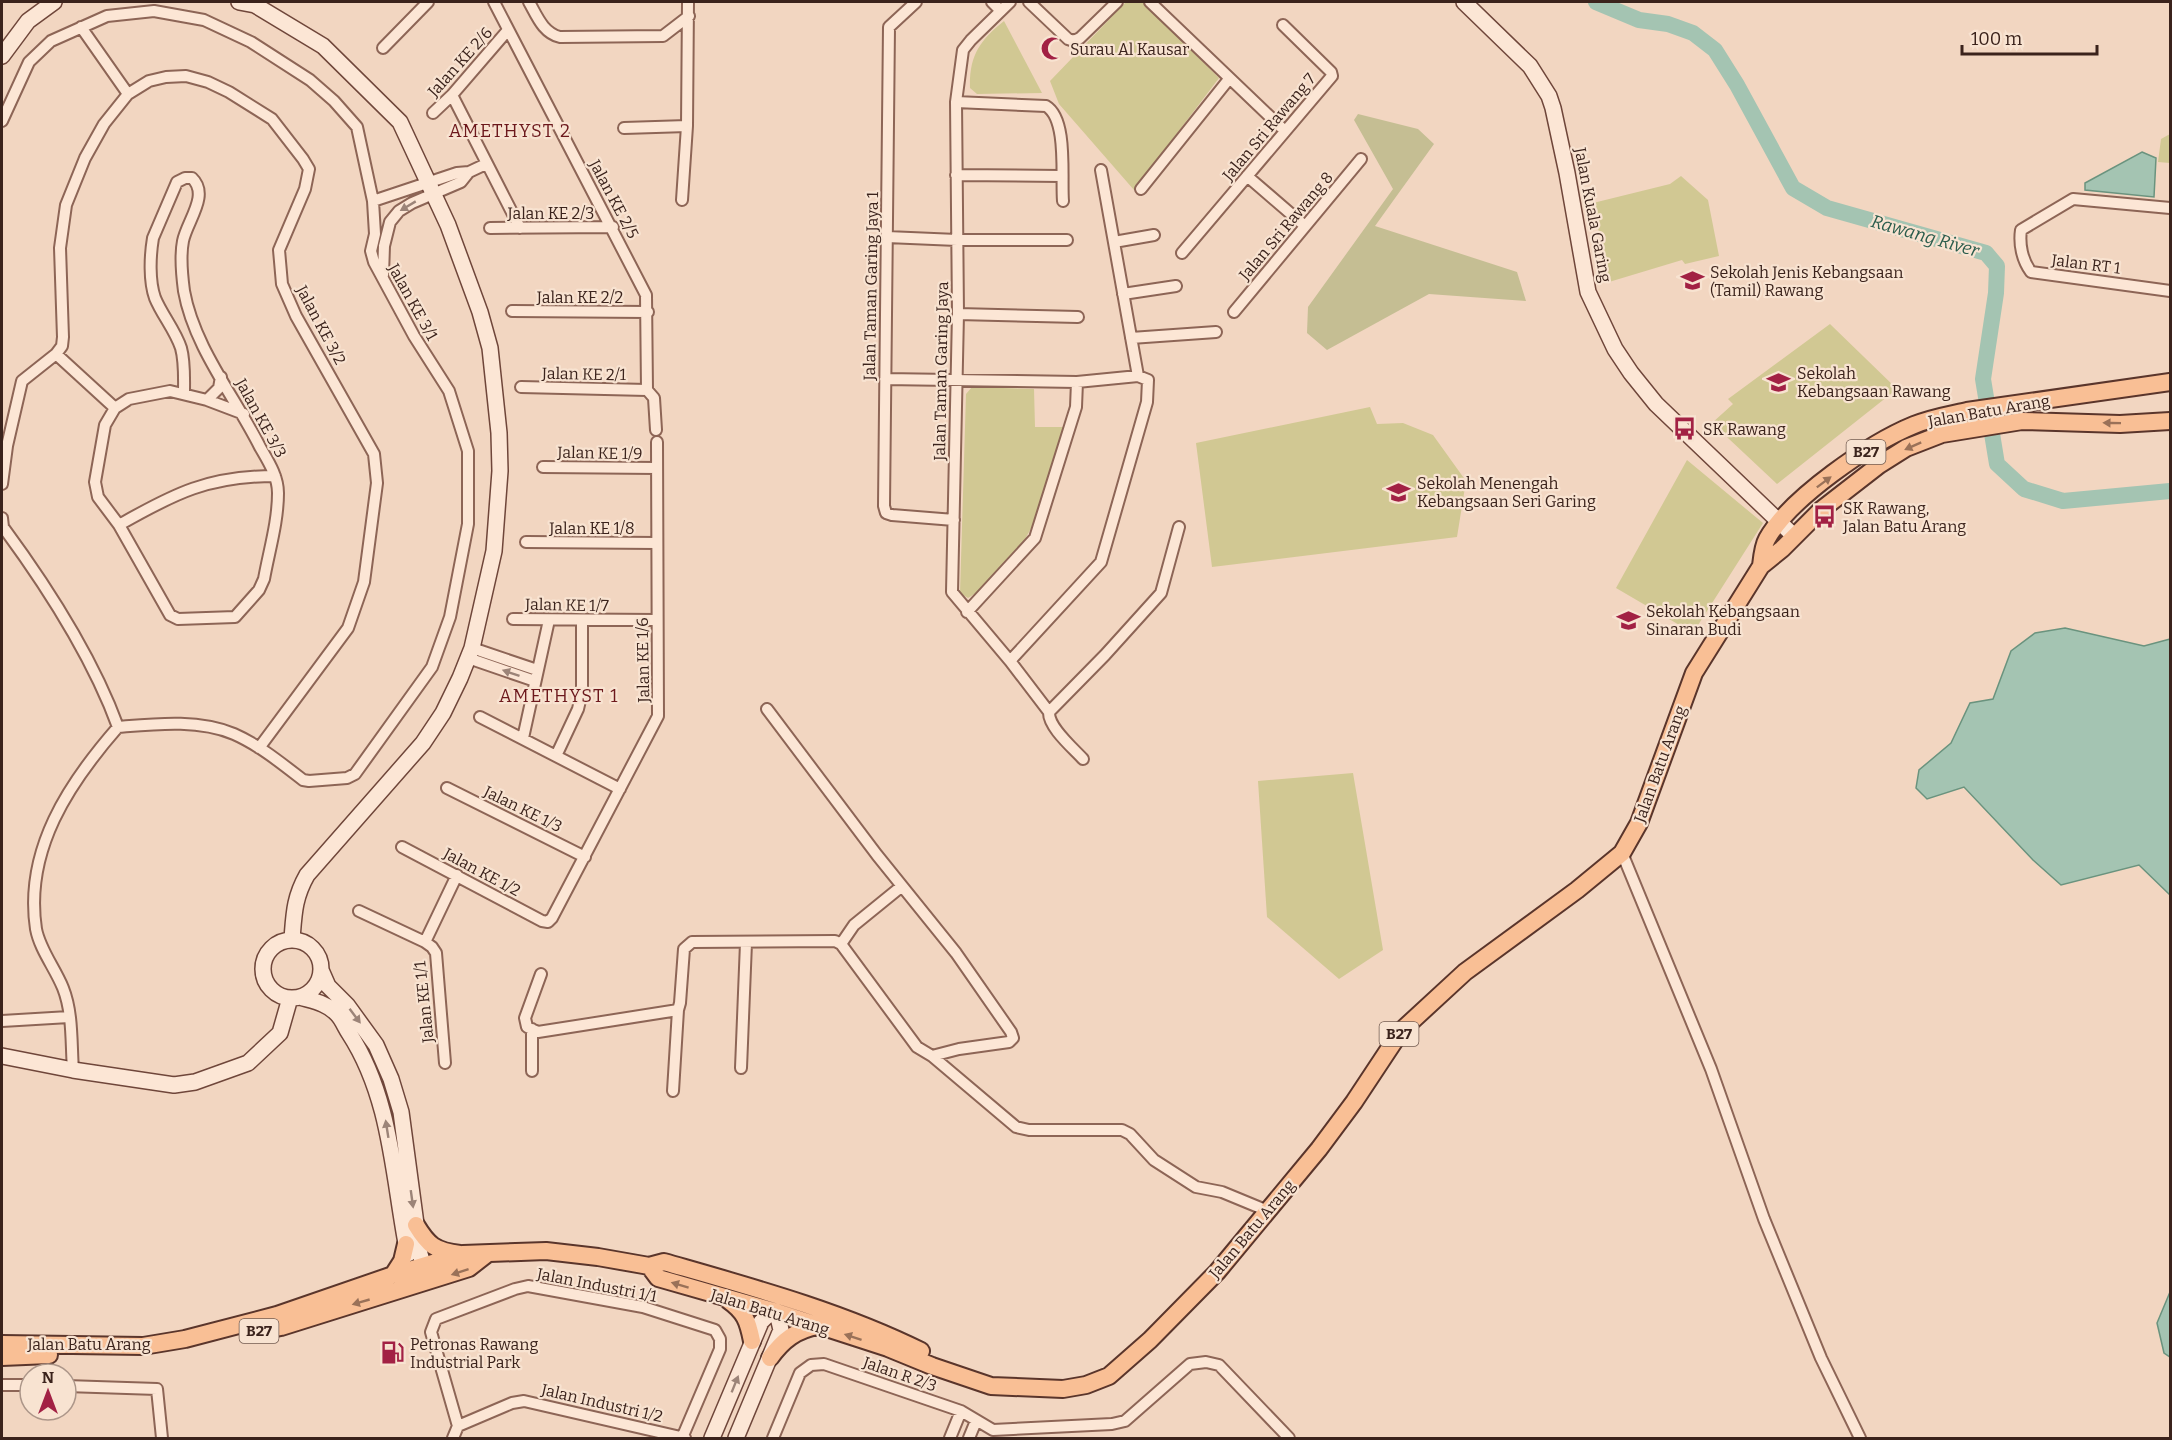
<svg xmlns="http://www.w3.org/2000/svg" width="2172" height="1440" viewBox="0 0 2172 1440" font-family="Bitter,serif">
<rect width="100%" height="100%" fill="#f2d6c1"/>
<path fill="#d1c893" d="M1126,2h17l76,76 -85,112 -75,-86 -9,-23z
M1004,21l38,72 -65,1 -7,-6c-1,-32 10,-48 34,-67z
M2170,134v29l-12,-1 3,-23z
M1681,176l27,24 11,56 -34,8 -3,-4 -73,22 -16,-79 77,-19z
M1830,324l67,65 -120,95 -65,-61 21,-19 -5,-5z
M972,387l62,2 1,38h29l-31,98 -8,14 -49,54 -8,5 -8,-5 6,-199z
M1370,407l7,17 26,-1 30,12 33,46 -9,56 -245,30 -16,-124z
M1687,460l76,63 -70,110 -77,-45z
M1353,773l30,177 -44,29 -72,-62 -9,-136z"/>
<path fill="#c5be93" d="M1358,114l60,15 16,15 -59,82 142,46 9,29 -97,-7 -102,56 -20,-17 1,-26 85,-118 -39,-69z"/>
<path fill="#a4c4b2" stroke="#6a937e" stroke-width="1.5" d="M2142,152l14,6 -2,39 -69,-7v-7z
M2065,628l79,18 26,-7v256l-31,-30 -78,20 -28,-25 -69,-73 -37,12 -11,-11 3,-18 32,-27 19,-40 23,-4 18,-48 24,-18z
M2170,1292v65l-6,-4 -7,-30z"/>
<g fill="none" stroke-linecap="round" stroke-linejoin="round">
<path stroke="#a4c4b2" stroke-width="16" d="M1596,2l43,18 29,4 25,9 22,17 22,35 56,103 34,20 159,45 11,13 -1,27 -13,86 14,85 27,25 39,12 107,-10"/>
<defs>
<path id="street" d="M494,2l152,293 1,95
M529,2c8,14 14,31 31,35l103,-1 26,-20
M916,2l-27,25 -5,479 2,7 6,2 62,5
M992,2l8,8
M1010,2l-39,38 -8,10 -7,52 2,212 -6,278 58,69 39,51c-1,15 24,36 34,47
M1029,2l39,37 6,2 6,-3 37,-36
M1150,2l135,129
M81,27l47,67
M383,48l45,-46
M452,95l68,133
M956,102l90,4c22,13 15,71 17,95
M433,113l19,-18 56,-65
M2,121l27,-59 22,-21 56,-25 47,-5 50,9 47,22 59,38 24,21 23,26 16,74 2,33 -4,17 3,11 40,74 35,55 19,60v73l-18,93 -18,50 -77,107 -8,4 -38,3 -6,-1c-22,-17 -44,-35 -69,-46 -36,-15 -79,-10 -116,-7 -49,56 -94,123 -82,202 4,21 19,39 27,59 10,25 8,55 10,82
M624,128l63,-2
M1101,170l37,206
M956,175l105,1
M1247,176l58,50
M1141,189l88,-110
M682,200l5,-74 1,-124
M373,201l84,-28 12,-1
M2170,208l-97,-9 -52,31c-2,14 1,30 10,42l139,19
M490,228l123,-1
M887,237l70,3h110
M1114,242l40,-7
M1182,253l150,-177 -1,-4 -48,-47
M383,275l1,-29 6,-24 9,-11 13,-8 49,-21 8,-10 17,-8
M1123,294l53,-8
M512,311l136,1
M1234,312l127,-153
M958,314l120,3
M1131,338l85,-6
M56,354l59,54
M885,379l192,3 61,-6 10,4 -1,22 -46,160 -91,99
M521,387l126,3
M647,390l7,8 2,32
M184,394c0,-15 1,-32 -3,-46 -6,-18 -19,-33 -26,-50 -6,-17 -5,-42 -2,-60l24,-56 8,-4h7c18,17 -5,43 -9,63 -3,15 -1,35 1,50 10,56 51,106 76,156 8,14 18,29 18,46 0,29 -9,58 -14,86l-5,11 -24,27 -57,2 -8,-4 -51,-90 -21,-28 -3,-15 10,-57 10,-17 14,-9 41,-8 37,9 37,14
M207,400l12,-12 2,-11
M543,467l114,1
M2,484l5,-38 15,-65 34,-27 6,-8 1,-9 -3,-89 6,-43 19,-47 19,-34 24,-30 21,-13 17,-4 20,-1 22,6 21,10 43,27 31,40 6,10 -4,20 -26,61 3,34 14,32 78,138 3,29 -13,99 -16,46 -89,120
M2,518l1,9c45,61 89,129 115,200
M119,525c56,-32 90,-49 156,-49
M526,542l131,1
M967,612l68,-74 41,-131 1,-25
M513,619l144,1
M472,648l65,22
M468,658l67,23
M767,709l110,146 79,98 55,79 2,6 -4,4 -50,7 -27,7
M1049,712l56,-57 56,-62 18,-66
M480,717l140,72
M523,738l26,-118
M556,756l22,-47 4,-17v-72
M447,788l138,69
M402,847l140,74 6,1 4,-4 106,-202 -1,-274
M1622,853l89,216 53,150 57,139 39,80
M359,911l66,31 7,5 4,6 9,110
M425,942l32,-67
M841,944l13,-19 48,-39
M541,974l-16,44 2,9 11,5 140,-22
M2,1021l67,-4
M532,1029v42
M741,1068l5,-125
M673,1091l5,-81 2,-7 4,-54 8,-7 143,-1 6,3 76,103 15,9 84,71 13,3h93l8,4 24,26 42,27 26,5 46,19
M2,1385h28
M66,1386l91,3 5,49
M458,1426l-27,-94 5,-13 79,-30 13,-3 115,21 72,23 5,9v10l-38,89
M453,1438l5,-12 54,-23 12,-2 161,37
M773,1438l27,-65 11,-8 13,-1 137,47 32,19 119,-6 13,-3 65,-57 16,-2 13,3 70,73
M950,1438l11,-27
M969,1438l7,-17"/>
<path id="secondary" d="M239,2l16,3 68,41 77,76 48,103 32,87 10,36 9,85 1,38 -6,80 -22,97 -12,30 -17,35 -20,30 -116,132c-13,23 -13,39 -15,64
M1464,2l66,64 19,30 4,12 14,65 21,119 27,57 16,24 25,31 138,132
M2,56l26,-35 26,-19
M263 969a29 29 0 1 1 58 0a29 29 0 1 1-58 0Z
M321,970l7,16 19,19 29,40 15,34 10,33 19,142 7,23
M300,997c13,4 27,6 37,17 5,5 8,13 12,19 43,66 44,146 59,221
M2,1056l71,14 101,15 21,-3 53,-19 32,-30 10,-35
M712,1438l49,-116 6,-6 10,-4 4,18 -45,108"/>
<path id="primary" d="M1761,566c1,-9 2,-20 6,-27 23,-41 103,-96 147,-114 17,-7 35,-10 53,-14l203,-29
M416,1225c12,20 19,26 44,29
M649,1266l15,-4c87,25 176,49 257,89
M393,1275l9,-14 4,-17
M728,1300c17,12 20,21 24,41
M255,1332l26,-5 188,-59 18,-14
M2,1344l141,2 42,-7 92,-24 116,-40 70,-21 83,-3 52,6 51,9 9,12 119,34 111,36 44,18 59,20 72,3 23,-4 23,-9 41,-36 67,-68 102,-123 35,-47 47,-71 64,-59 112,-82 45,-37 17,-30 55,-150 67,-107 21,-17 39,-39 58,-45 27,-17 36,-14 80,-13 98,3 50,-3
M2,1357l47,-2
M770,1358c13,-18 26,-28 48,-32"/>
</defs>
<use href="#street" stroke="#8d6556" stroke-width="14"/>
<use href="#secondary" stroke="#6f463a" stroke-width="18"/>
<use href="#primary" stroke="#5a352b" stroke-width="20"/>
<use href="#street" stroke="#fce6d5" stroke-width="10"/>
<use href="#secondary" stroke="#fce6d5" stroke-width="15"/>
<use href="#primary" stroke="#f9bf95" stroke-width="16"/>
</g>
<defs><path id="oneway-solid" d="M-6-.8H1V-3.2L6.5 0L1 3.2V.8H-6Z" transform="scale(1.5)"/></defs>
<g fill="#9c8478">
<use href="#oneway-solid" transform="translate(408 206) rotate(149)"/>
<use href="#oneway-solid" transform="translate(511 673) rotate(-161)"/>
<use href="#oneway-solid" transform="translate(355 1016) rotate(53)"/>
<use href="#oneway-solid" transform="translate(387 1129) rotate(-99)"/>
<use href="#oneway-solid" transform="translate(412 1199) rotate(82)"/>
<use href="#oneway-solid" transform="translate(735 1384) rotate(-68)"/>
</g>
<g fill="#9a7158">
<use href="#oneway-solid" transform="translate(2112 423) rotate(-179)"/>
<use href="#oneway-solid" transform="translate(1913 446) rotate(156)"/>
<use href="#oneway-solid" transform="translate(1824 482) rotate(-37)"/>
<use href="#oneway-solid" transform="translate(460 1272) rotate(162)"/>
<use href="#oneway-solid" transform="translate(680 1285) rotate(-163)"/>
<use href="#oneway-solid" transform="translate(361 1302) rotate(164)"/>
<use href="#oneway-solid" transform="translate(853 1337) rotate(-162)"/>
</g>
<defs>
<symbol id="mosque-bare" viewBox="-9 -9 18 18"><path d="M3.5-4.9A6 6 0 1 0 3.5 4.9A5 5 0 1 1 3.5-4.9Z" fill="#a22144" stroke="#f8e3d1" stroke-width="2.5" paint-order="stroke"/></symbol>
<symbol id="school-bare" viewBox="-9 -9 18 18"><path d="M0-5L7-2L0 1L-7-2ZM-4 1L0 2.5L4 1V4Q0 6-4 4Z" fill="#a22144" stroke="#f8e3d1" stroke-width="2.5" paint-order="stroke"/></symbol>
<symbol id="bus-bare" viewBox="-9 -9 18 18"><path d="M-5-6H5V4H4V6H2V4H-2V6H-4V4H-5ZM-3.5-4V0h7V-4ZM-3.5 1.2v1.5H-2V1.2ZM2 1.2v1.5H3.5V1.2Z" fill="#a22144" stroke="#f8e3d1" stroke-width="2.5" paint-order="stroke"/></symbol>
<symbol id="fuel-bare" viewBox="-9 -9 18 18"><path d="M-5.5-6h7V0h2V4h1.3V-2.5L3-4.5l.8-.8L6-3V5H2.5V1h-1V6h-7ZM-4.2-4.7v3.2H.2V-4.7Z" fill="#a22144" stroke="#f8e3d1" stroke-width="2.5" paint-order="stroke"/></symbol>
</defs>
<g fill-rule="evenodd">
<use href="#mosque-bare" x="1036" y="32" width="33" height="33"/>
<use href="#school-bare" x="1676" y="264" width="33" height="33"/>
<use href="#school-bare" x="1762" y="366" width="33" height="33"/>
<use href="#bus-bare" x="1668" y="412" width="33" height="33"/>
<use href="#school-bare" x="1382" y="476" width="33" height="33"/>
<use href="#bus-bare" x="1808" y="500" width="33" height="33"/>
<use href="#school-bare" x="1612" y="604" width="33" height="33"/>
<use href="#fuel-bare" x="376" y="1336" width="33" height="33"/>
</g>
<g text-anchor="middle" dominant-baseline="central" stroke-width="4.5" stroke-linejoin="round" paint-order="stroke">
<g fill="#f8e3d1" stroke="#745d52" stroke-width="1.5">
<rect x="1846.5" y="440" width="39" height="24" rx="4.5"/>
<rect x="1379.5" y="1022" width="39" height="24" rx="4.5"/>
<rect x="239.5" y="1319" width="39" height="24" rx="4.5"/>
</g>
<g font-size="15" font-weight="bold" fill="#3b231c">
<text x="1866" y="452">B27</text>
<text x="1399" y="1034">B27</text>
<text x="259" y="1331">B27</text>
</g>
<g font-size="16" fill="#3b231c" stroke="#f8e3d1" text-anchor="start">
<text x="1070" y="49">Surau Al Kausar</text>
<text x="1710" y="272">Sekolah Jenis Kebangsaan<tspan x="1710" dy="18">(Tamil) Rawang</tspan></text>
<text x="1797" y="373">Sekolah<tspan x="1797" dy="18">Kebangsaan Rawang</tspan></text>
<text x="1703" y="429">SK Rawang</text>
<text x="1417" y="483">Sekolah Menengah<tspan x="1417" dy="18">Kebangsaan Seri Garing</tspan></text>
<text x="1843" y="508">SK Rawang,<tspan x="1843" dy="18">Jalan Batu Arang</tspan></text>
<text x="1646" y="611">Sekolah Kebangsaan<tspan x="1646" dy="18">Sinaran Budi</tspan></text>
<text x="410" y="1344">Petronas Rawang<tspan x="410" dy="18">Industrial Park</tspan></text>
</g>
<g font-size="16" fill="#3b231c" stroke="#f8e3d1">
<text transform="translate(460 62) rotate(-48)">Jalan KE 2/6</text>
<text transform="translate(1269 127) rotate(-50)">Jalan Sri Rawang 7</text>
<text transform="translate(614 199) rotate(62)">Jalan KE 2/5</text>
<text x="551" y="213">Jalan KE 2/3</text>
<text transform="translate(1593 215) rotate(79)">Jalan Kuala Garing</text>
<text transform="translate(1286 226) rotate(-50)">Jalan Sri Rawang 8</text>
<text transform="translate(2086 264) rotate(7)">Jalan RT 1</text>
<text transform="translate(871 286) rotate(-89)">Jalan Taman Garing Jaya 1</text>
<text x="580" y="297">Jalan KE 2/2</text>
<text transform="translate(413 302) rotate(61)">Jalan KE 3/1</text>
<text transform="translate(321 325) rotate(62)">Jalan KE 3/2</text>
<text transform="translate(941 371) rotate(-89)">Jalan Taman Garing Jaya</text>
<text transform="translate(584 374) rotate(1)">Jalan KE 2/1</text>
<text transform="translate(1989 411) rotate(-10)">Jalan Batu Arang</text>
<text transform="translate(261 418) rotate(61)">Jalan KE 3/3</text>
<text transform="translate(600 453) rotate(1)">Jalan KE 1/9</text>
<text x="592" y="528">Jalan KE 1/8</text>
<text transform="translate(567 605) rotate(1)">Jalan KE 1/7</text>
<text transform="translate(643 660) rotate(-91)">Jalan KE 1/6</text>
<text transform="translate(1660 764) rotate(-70)">Jalan Batu Arang</text>
<text transform="translate(523 809) rotate(26)">Jalan KE 1/3</text>
<text transform="translate(482 872) rotate(28)">Jalan KE 1/2</text>
<text transform="translate(424 1002) rotate(-96)">Jalan KE 1/1</text>
<text transform="translate(1252 1229) rotate(-50)">Jalan Batu Arang</text>
<text transform="translate(597 1285) rotate(11)">Jalan Industri 1/1</text>
<text transform="translate(770 1312) rotate(17)">Jalan Batu Arang</text>
<text x="89" y="1344">Jalan Batu Arang</text>
<text transform="translate(900 1374) rotate(19)">Jalan R 2/3</text>
<text transform="translate(602 1403) rotate(13)">Jalan Industri 1/2</text>
</g>
<g font-size="18" letter-spacing="1.5" fill="#6c181c" stroke="#f8e3d1">
<text x="510" y="131">AMETHYST 2</text>
<text x="559" y="696">AMETHYST 1</text>
</g>
<g font-size="18" font-style="italic" fill="#2a5c4c" stroke="#f8e3d1">
<text transform="translate(1925 236) rotate(16)">Rawang River</text>
</g>
</g>
<rect width="2172" height="1440" fill="none" stroke="#3b231c" stroke-width="6"/>
<g transform="translate(48 1392)"><circle r="28" fill="#f8e3d1" stroke="#ac9689" stroke-width="1.5"/>
<path d="M0-4.5L10 22L0 15L-10 22Z" fill="#a22144"/>
<text y="-9" font-size="16" font-weight="bold" text-anchor="middle" fill="#3b231c">N</text>
</g>
<path d="M1962 45v9h135v-9" fill="none" stroke="#3b231c" stroke-width="3"/>
<text x="1971" y="45" font-size="18" fill="#3b231c" stroke="#f8e3d1" stroke-width="4.5" paint-order="stroke">100 m</text>
</svg>
